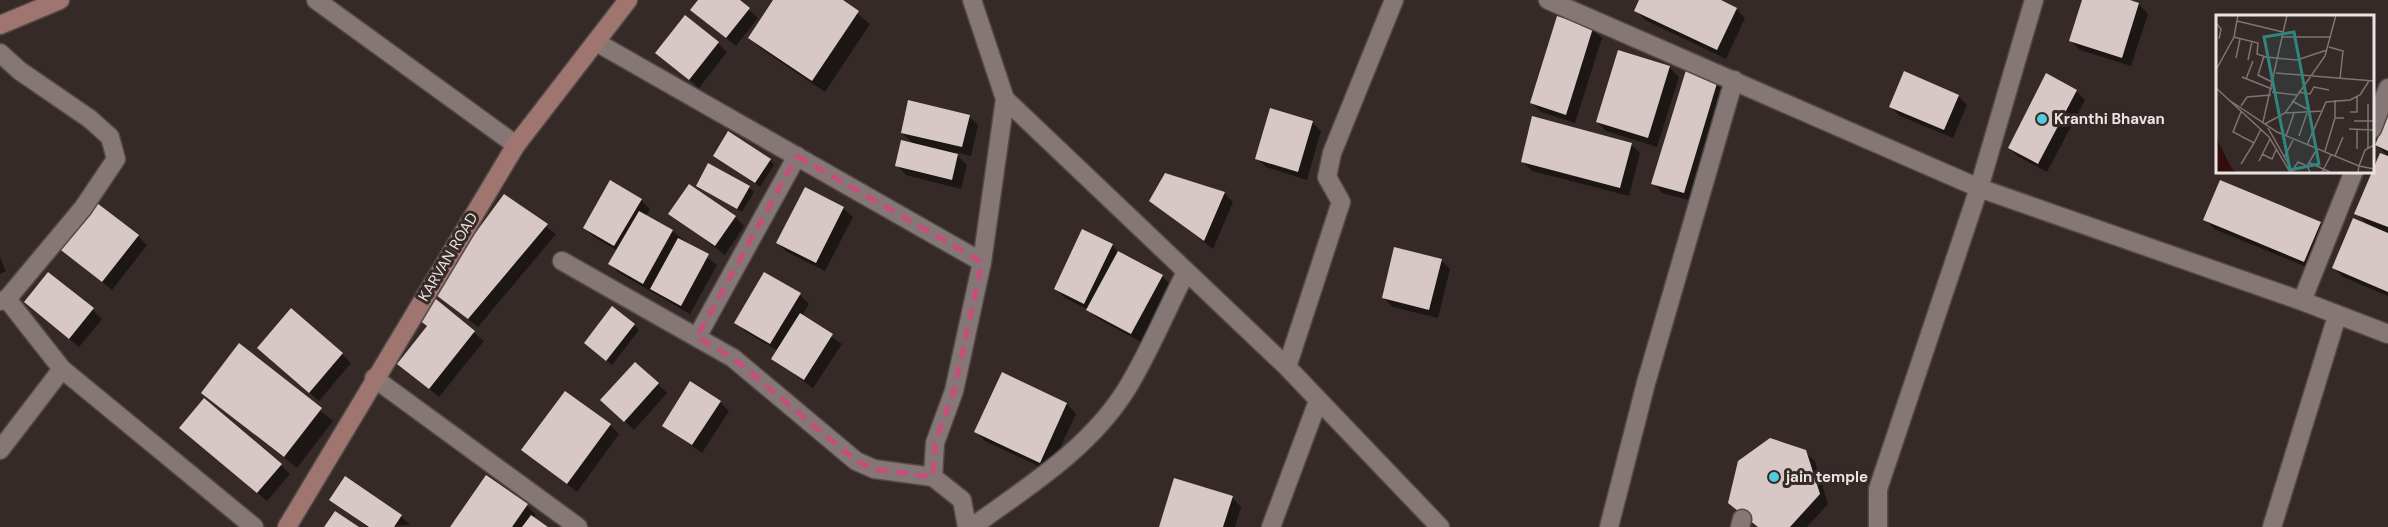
<svg xmlns="http://www.w3.org/2000/svg" width="2388" height="527" viewBox="0 0 2388 527" font-family="'DM Sans',sans-serif">
<rect width="100%" height="100%" fill="#362a28"/>
<path fill="#0007" d="M700,0h38l20,18 -22,28 -34,-27z
M775,0h65l30,24 -45,68 -62,-42 -13,-12z
M1640,0h77l19,9 9,9 -19,41 -81,-39 -10,-10z
M2084,0h41l14,4 9,10 -17,52 -51,-16 -9,-9z
M1592,29l10,9 -27,85 -34,-11 -9,-9z
M718,43l9,9 -28,36 -42,-35z
M1619,52l51,16 9,9 -22,70 -51,-16 -9,-9z
M1717,81l10,9 -34,111 -31,-8 -9,-10z
M2076,91l9,9 -38,72 -28,-15 -10,-9z
M1958,96l9,9 -14,33 -53,-22 -9,-9z
M969,116l9,9 -7,31 -17,-4 13,13 -6,24 -55,-14 -9,-10 17,-20 -12,-12z
M2388,119v37l-11,-11z
M1312,122l9,9 -14,49 -41,-13 -9,-9z
M1631,144l9,9 -11,43 -97,-25 -10,-10z
M715,156l55,4 4,5 -14,22z
M2388,158v138l-45,-19 -10,-10 35,-42 -12,-12z
M698,185l51,2 5,5 -12,20z
M1224,193l9,9 -20,47 -62,-48z
M504,196l52,38 -78,93 -44,-35z
M641,200l9,9 -4,7 26,15 45,34 -27,49 -71,-41 -9,-9 8,-13 -24,-14 -9,-9z
M843,208l10,9 -28,54 -38,-19 -9,-9z
M670,214l65,3 9,9 -19,29z
M2205,219l115,4 9,9 -15,38 -100,-41z
M138,236l9,9 -35,45 -53,-43z
M1112,245l8,9 42,22 9,9 -30,57 -44,-24 -10,-9 -22,-11 -9,-9z
M0,257l6,14 -6,3z
M1441,260l9,9 -12,49 -45,-11 -10,-9z
M765,274l35,21 9,9 -7,12 40,28 -29,44 -40,-30 5,-7 -32,-19 -10,-10z
M431,297l53,44 -45,56 -40,-33 29,-37 -12,-11z
M93,310l9,9 -23,28 -44,-36z
M634,325l5,5 -27,35 -22,-18z
M240,346l93,75 -36,47 -94,-75z
M342,354l9,9 -32,38 -50,-44z
M1003,374l64,30 9,10 -27,57 -64,-30 -9,-9z
M658,384l9,9 -33,37 -23,-21z
M720,402l9,9 -27,42 -38,-28z
M610,425l9,9 -42,58 -54,-42z
M190,437l91,28 9,9 -23,27z
M1805,452l10,9 13,43 -21,23h-49z
M1232,497l9,10 -6,20h-74z
M331,500l70,16 9,9 -43,2z
M527,506l9,9 -3,3 13,9h-95z"/>
<path fill="#d7c8c5" d="M698,0h42l10,8 -24,30 -36,-28z
M773,0h70l16,11 -47,70 -64,-43z
M1639,0h82l16,8 -20,42 -83,-39z
M2082,0h48l9,3 -17,55 -53,-17z
M685,15l34,27 -30,38 -34,-27z
M1557,16l36,12 -27,87 -36,-12z
M1618,50l52,16 -22,72 -52,-16z
M1686,70l32,10 -34,113 -33,-9z
M1904,71l55,24 -15,35 -55,-23z
M2046,73l31,17 -39,74 -30,-16z
M908,100l62,15 -8,32 -61,-14z
M1270,108l43,13 -15,51 -43,-13z
M2388,115v36l-13,-6z
M1532,116l100,27 -12,45 -99,-26z
M728,131l43,28 -16,24 -42,-27z
M901,140l57,14 -6,26 -57,-14z
M2380,153l8,3v71l-34,-13z
M708,163l42,23 -13,23 -41,-23z
M1165,173l60,19 -21,49 -55,-40z
M610,180l32,19 -28,47 -31,-18z
M2220,180l101,42 -17,40 -101,-42z
M689,184l47,32 -21,30 -47,-32z
M805,187l39,20 -28,56 -40,-20z
M504,194l44,30 -80,95 -36,-27z
M93,200l46,35 -37,47 -45,-35z
M639,211l34,19 -30,54 -35,-20z
M2353,218l35,15v59l-56,-24z
M1082,229l31,15 -29,60 -30,-15z
M678,238l31,16 -28,52 -31,-17z
M1394,247l48,12 -13,51 -47,-12z
M1118,251l45,24 -32,59 -45,-24z
M48,272l46,36 -25,31 -45,-37z
M764,272l37,21 -31,51 -36,-21z
M431,295l44,36 -46,58 -32,-25 30,-38 -13,-10z
M612,306l23,18 -29,37 -22,-18z
M291,308l52,45 -34,40 -52,-45z
M800,313l33,21 -29,46 -33,-21z
M239,343l83,65 -38,49 -83,-64z
M635,362l24,21 -35,39 -24,-22z
M1002,372l65,31 -27,60 -66,-31z
M690,381l31,20 -29,44 -30,-19z
M565,391l46,33 -44,60 -46,-34z
M204,398l78,66 -25,29 -78,-65z
M1770,438l36,12 14,44 -30,33h-32l-30,-24 10,-42z
M486,475l42,29 -16,23h-62z
M345,476l57,39 -8,12h-25l-40,-27z
M1174,478l59,18 -10,31h-64z
M335,511l24,16h-35z
M531,515l17,12h-26z"/>
<g fill="none" stroke-linecap="round" stroke-linejoin="round">
<defs>
<path id="street" d="M316,0l200,145
M972,0l33,99 282,268 153,160
M1548,0l431,188 323,113 86,33
M596,42l386,220
M0,53l20,18 70,48 20,18 6,22 -33,49 -76,91
M2372,129l16,-41
M562,261l171,97 123,103 18,8 59,8
M0,301l7,-2 55,70 192,158
M2302,301l52,-130
M697,337l100,-181
M1287,367l54,-165 -14,-25 5,-24 62,-153
M374,378l204,149
M0,450l62,-81
M967,527l-5,-27 -29,-23 2,-34 19,-52 28,-129 23,-163
M972,527c55,-40 117,-78 154,-137 23,-37 40,-79 60,-118
M1271,527l47,-126
M1609,527l37,-144 88,-303
M1740,527l2,-8
M1878,527v-38l101,-301 55,-188
M2272,527l65,-211"/>
<path id="secondary" d="M0,25l60,-25
M287,527l229,-382 112,-145"/>
</defs>
<use href="#street" stroke="#534947" stroke-width="21"/>
<use href="#secondary" stroke="#534947" stroke-width="21"/>
<use href="#street" stroke="#857775" stroke-width="18"/>
<use href="#secondary" stroke="#9f766f" stroke-width="18"/>
</g>
<path fill="none" stroke="#cc4b7d" stroke-width="4.5" stroke-dasharray="12 8" stroke-linejoin="round" d="M797,156l185,106 -28,129 -19,52 -2,34 -59,-8 -18,-8 -123,-103 -36,-21z"/>
<g fill="#54cade" stroke="#362a28" stroke-width="2">
<circle cx="2042" cy="119" r="6"/>
<circle cx="1774" cy="477" r="6"/>
</g>
<g text-anchor="middle" dominant-baseline="central" stroke-width="6" stroke-linejoin="round" paint-order="stroke">
<g font-size="15" font-weight="bold" fill="#ebe3e2" stroke="#362a28" text-anchor="start">
<text x="2054" y="119">Kranthi Bhavan</text>
<text x="1786" y="477">jain temple</text>
</g>
<g font-size="15" fill="#ebe3e2" stroke="#362a28">
<text transform="translate(448 257) rotate(-59)">KARVAN ROAD</text>
</g>
</g>
<g transform="translate(2216 15)">
<rect width="158" height="158" fill="#362a28"/>
<path d="M0,122l15,30 4,5h-19z" fill="#300f0a"/>
<path fill="none" stroke="#7e7472" stroke-width="1.5" d="M21,6l46,11M0,8l5,6 -2,10M18,22l24,6 -1,11 9,3 31,3 30,-10M66,22h49M158,25v21M113,32l14,4 -3,28M48,41l-6,19 16,8M20,43l4,-19M32,45l4,-19M0,55l18,-33 4,-22M60,58l98,8M26,62l30,12M30,64l7,-18M0,73l53,49 21,35M56,77l25,3M82,77l12,2 4,-7 15,3M13,85l48,32 82,34 6,-16 9,-5M76,86l17,9M25,91l6,-9 24,-2M25,97l-8,20 21,11 7,-14M134,97h7v-15M69,98l38,-2M119,103v-18M138,106h20M47,107l24,-107M49,109l20,-11 40,-57 11,-41M52,113l25,44M133,114l25,1M70,121l8,-23M83,121l8,-23M91,130l19,-43 24,-2 10,-5 9,-14M152,133v-44M141,134v-19M109,136l10,-33h9M46,139l10,5 4,-9M119,141l8,-19M68,143l9,-18M43,146l11,-22M94,148l20,9M25,149l13,-21M76,156l6,-9 9,4M94,157l-3,-6 10,-17M106,157l9,-17M142,157l1,-6 15,3"/>
<path fill="#30867f" fill-opacity="0.15" stroke="#30867f" stroke-width="3" d="M78,17l25,132 -29,6 -26,-133z"/>
<rect width="158" height="158" fill="none" stroke="#ebe3e2" stroke-width="3"/>
</g>
</svg>
